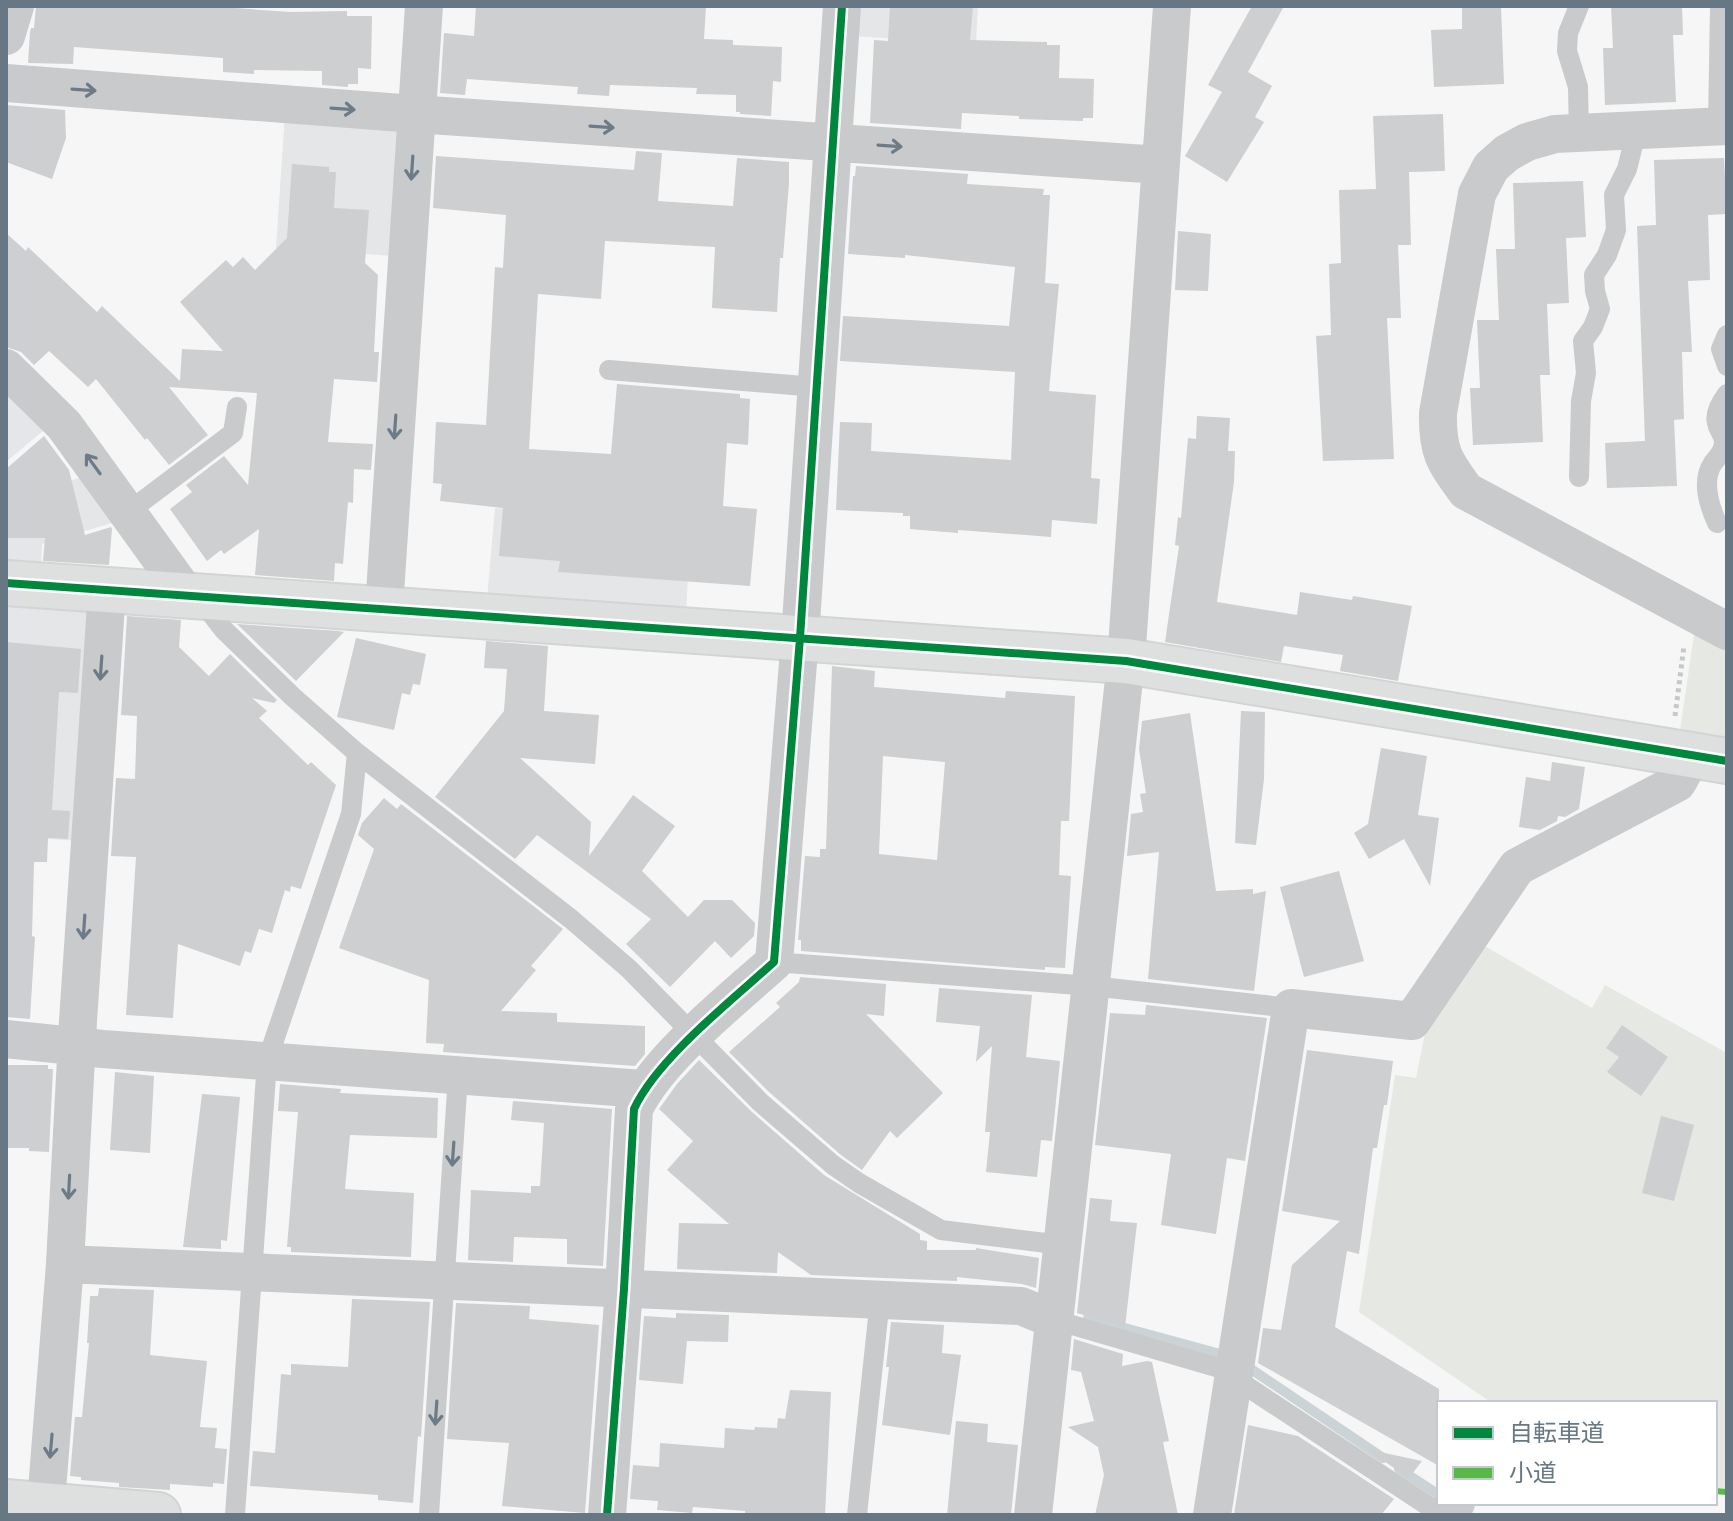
<svg xmlns="http://www.w3.org/2000/svg" width="1733" height="1521" viewBox="0 0 1733 1521" font-family="'DM Sans','Noto Sans JP',sans-serif">
<rect width="100%" height="100%" fill="#f6f6f6"/>
<path fill="#e5e6e7" d="M854,6h124l-2,38 -124,-8z
M285,113l107,8 11,17 -9,118 -118,-8z
M6,382l44,43 -44,37z
M90,475l32,45 -80,24 -1,24 -35,-2v-67z
M692,499l-6,115 -199,-15 8,-91 106,9z
M6,598l75,5 17,16 -18,222 -74,-5z"/>
<path fill="#e5e8e3" d="M1695,628l32,18v100l-48,-9z
M1483,945l109,63 13,-23 122,68v436l-12,-1v-85h-223l-133,-91 36,-237 21,3 9,-45z"/>
<g fill="none" stroke-linecap="round" stroke-linejoin="round">
<path stroke="#ccd3d6" stroke-width="10" d="M1088,1318l136,37
M1248,1367l135,91
M1399,1469l40,26"/>
</g>
<path fill="#cdcfd0" fill-rule="evenodd" d="M36,6h171l83,6 57,-1v5h25l-1,53 -13,-1v16h-10v3l-26,-2v-14l-68,-1v4l-31,-2v-14l-149,-11 -1,17 -45,-1 2,-31 1,-4h3z
M476,6h230l-2,33 29,1v5l49,2 -1,35 -8,-1 -2,35 -31,-2v-2h-4v-17l-40,-1 1,-6 -87,-3 -1,11 -32,-2 1,-7 -111,-8 -2,16 -25,-2 4,-60 30,3z
M890,6h83l-3,34 77,2v3h13l-1,33 35,1 -1,39h-10v3l-64,-2v-3l-57,-3 -1,16 -91,-6 4,-83 14,1z
M1252,6h32l-36,66 24,14 -17,31 9,5 -37,60 -42,-26 37,-64 -14,-7z
M1462,6h39l3,78 -70,3 -3,-57 31,-1z
M1611,6h71l1,29h-10l3,67 -71,3 -2,-57h10z
M6,105l59,5 1,28 -14,41 -46,-17z
M1443,114l2,57 -36,1 2,73h-13l3,73h-14l7,141 -71,2 -7,-125 15,-1 -2,-71 12,-1 -2,-73 37,-1 -3,-73z
M636,151l26,2 -4,48 75,5 4,-48 52,4v21l-6,75h-3l-3,54 -65,-4 3,-61 -110,-6 -4,58 -63,-5 -9,155 82,5 6,-70 123,10v4l10,1 -2,46 -21,-2 -4,63 34,3 -7,77 -192,-14 2,-11 -61,-5 4,-48 -63,-7 2,-17 -9,-1 3,-61 50,3 9,-158 8,1 3,-53 -73,-7 3,-52 198,14z
M1724,158l3,56 -19,1 2,65 -22,1 4,71h-10l2,67 -10,1 3,66 -70,2 -2,-45 40,-2 -8,-215 19,-1 -2,-65z
M292,164l37,3v5h7l-2,36 35,2 -4,53 13,12 -4,77h5l-2,30 -43,-3 -6,63 45,2 -2,26 -17,-1 -1,34 -5,-1 -5,62 -8,-1 -1,18 -79,-6 4,-46 -35,25 -3,-4 -14,11 -37,-52 22,-17 -6,-7 38,-29 24,29 9,-92 -88,-6 39,48 -39,30 -22,-27 -2,2 -49,-61 -8,8 -39,-36 -15,14 -13,-13 -15,-5v-114l20,18 2,-4 69,65 5,-6 78,75 2,-32 41,2 -43,-49 46,-42 7,7 10,-10 12,13 32,-32z
M856,166l112,8 -1,10 77,5 -1,6h7l-5,88 14,1 -10,107 47,4 -5,83 9,1 -3,45 -45,-4 -1,17 -93,-7v3l-48,-4v-13h-7v-3l-67,-3 4,-88 32,1 -1,28 140,9 4,-88 -175,-11 3,-45 166,10 6,-59 -110,-12v3l-57,-4 5,-78h2z
M1583,181l3,56 -20,1 3,65 -22,1 3,71h-10l3,67 -70,3 -3,-57h10l-3,-68h22l-3,-71h19l-2,-66z
M1178,231l33,3 -3,57 -33,-1z
M1197,416l33,2 -2,33h7l-1,31 -17,120 80,13 3,-23 52,8 1,-4 59,10 -14,75 -58,-10 3,-16 -59,-9 -3,16 -116,-20 14,-96 -4,-1 3,-28 3,1 7,-80 8,1z
M44,436l25,34 16,65 26,-8 1,2 -3,36 -66,-4 2,-23h-37l-2,-69z
M127,616l54,4 -2,27 30,29 21,-22 47,46 -3,3 -22,-5 15,13 -8,7 49,47 3,-3 25,23 -35,104 -10,-3 -1,6 -5,-2 -13,43 -13,-4 -8,24 -6,-2 -5,15 -62,-22 -5,74 -47,-3 10,-158 -25,-1 5,-78 19,1 2,-63 -16,-1z
M237,624l101,7 6,1 -48,49z
M356,638l70,16 -6,31 -7,-1 -3,11 -8,-2 -8,37 -57,-13z
M486,641l62,5 -4,65 55,4 -4,49 -75,-6 71,64 -2,34 44,-61 42,31 -33,45 46,46 16,-17h28l23,23 -1,13 -23,22 -16,-17 -45,46 -44,-43 25,-25 -114,-84 -22,24 -80,-62 69,-86 3,-42 -23,-1z
M6,642l75,7 -3,44 -19,-1 -7,118 18,1 -2,28 -20,-1 -1,24h-13l-2,74 3,1 -5,82 -24,-2z
M832,666l43,5 -1,16 131,11 1,-7 69,5 -6,125h-8l-2,54 12,1 -6,92 -20,-1v3l-244,-19v-11h-3l7,-84 15,1v-8h6zM883,756l62,6 -8,98 -58,-6z
M1241,711l24,1 -1,67 -8,66 -21,-2z
M1190,713l26,178 37,-2v5l13,-3 -12,100 -106,-12 11,-127 -32,4 4,-42 12,-2 -3,-18 6,-1 -7,-44 3,-28z
M1381,748l46,8 -9,59 21,3 -9,68 -26,-47 -35,20 -15,-26 14,-9z
M1552,762l33,5 -6,42 -14,8 -7,-1 -1,5 -17,9 -21,-3 7,-50 24,4z
M384,798l13,11 4,-5 162,125 -32,37 5,4 -35,41 56,2v9l88,4v28l-10,12 -192,-14 1,-8 -18,-1 3,-63 -90,-32 35,-99 -16,-14 4,-12z
M1339,871l25,90 -60,16 -24,-90z
M800,977l86,7 -2,32 -18,-2 77,79 -46,45 -7,-7 -28,39 -21,-15 -72,-63 -40,-40 51,-45 -4,-4 23,-21z
M939,988l93,7 -6,62 34,4 -8,80 -11,-1 -4,37 -51,-5 4,-40h-5l7,-86 -16,16 4,-36 -44,-4z
M1146,1005l121,13 -22,143 -18,-3 -11,76 -55,-9 10,-71 -76,-9 15,-132 35,2z
M1622,1025l46,32 -27,39 -34,-24 12,-15 -13,-9z
M1307,1050l86,11 -6,44h-3l-7,43h-4l-14,106 -12,-3 -12,76 104,62v77l-181,-103 5,-35 18,2 11,-65 48,-44 -58,-10z
M699,1060l53,52 72,63 96,59v6l7,1v9h49v-2l63,10 -3,30 -14,-4 -65,-7v4l-146,-6 -33,-23 -1,21 -100,-4 2,-46 50,1 -62,-54 26,-29 -34,-32 18,-25z
M6,1065h42v4h5l-4,83 -20,-1v-3h-23z
M115,1072l39,4 -4,77 -40,-3z
M280,1084l61,5 -1,4 98,5 -1,40 -87,-3 -5,54 69,4 -3,64 -120,-5v-5h-4l11,-135 -20,-1z
M202,1094l38,3 -13,144 -6,-1v9l-38,-2z
M513,1101l99,8 -9,157 -36,-2v-25l-53,-2 -1,25 -45,-2 3,-70 60,3v-7h9l4,-63 -33,-3z
M1661,1116l33,9 -20,76 -32,-8z
M1090,1198l22,2 -2,21 27,2 -12,104 -48,-14z
M99,1288l55,2 -4,65 57,6 -7,66 17,1 -2,20 12,1 -3,35 -11,-1v4l-43,-3v6l-51,-3v-4l-38,-3v-3l-11,-1 5,-59h7l7,-74h-2l3,-47h8z
M352,1299l78,3 -9,135 -3,-1 -5,67 -35,-3v-5l-128,-9 3,-35 22,2 6,-79 10,1v-11l57,3z
M456,1303l74,3 -1,13 70,6 -14,188 -83,-7 7,-63 -62,-4z
M676,1313l53,2 -1,27 -41,-1 -4,43 -44,-4 5,-64 32,2z
M891,1322l53,3 -2,28 19,2 -11,80 -68,-10 7,-58h-3z
M1074,1339l49,15 -1,12 25,-5 5,1 17,79 -6,1 15,73h-83l9,-40 -6,-28 -30,-20 26,-6 -13,-49 -10,-2z
M790,1390l41,2 -6,123h-80v-4l-52,-4 -1,6 -35,-3 1,-9 -28,-2 3,-34 26,2 1,-24 64,5 1,-20 29,2 1,-3 22,1 1,-10 7,1z
M956,1421l32,3 -1,18 31,3 -7,70h-64z
M1248,1425l50,11 96,63 -13,16h-147z
M1366,1449l56,12 -13,17z"/>
<g fill="none" stroke-linecap="round" stroke-linejoin="round">
<defs>
<path id="secondary" d="M6,583l1120,78 601,100"/>
<path id="primary" d="M6,1502l152,13"/>
</defs>
<use href="#secondary" stroke="#d3d4d5" stroke-width="48"/>
<use href="#primary" stroke="#d2d3d4" stroke-width="48"/>
<path stroke="#c6c8c9" stroke-width="5" stroke-dasharray="4 4" stroke-linecap="butt" d="M1675,716l9,-70"/>
<path stroke="#c9cacb" stroke-width="20" d="M1718,126l2,-120
M1579,133l-1,-46 -11,-36 1,-18 11,-27
M1727,335l-6,14 6,17
M609,370l207,17
M1579,477l2,-76 5,-28 -3,-32 10,-14 7,-18 -5,-18 -1,-16 13,-20 9,-25 -2,-35 13,-26 6,-24 -2,-15
M128,512l105,-79 4,-26
M1717,523c-8,-18 -16,-42 -4,-60 6,-8 11,-12 11,-22 -1,-8 -6,-11 -7,-18 -3,-10 4,-21 10,-29
M200,599l23,30 70,68 64,56 214,166 58,50 131,133 73,63 26,18 82,47 121,15
M774,962l317,24 200,22
M1055,1320l164,48 223,147
M235,1515l32,-454 84,-247 6,-61
M429,1515l29,-439
M857,1515l23,-216"/>
<path stroke="#c9cacb" stroke-width="38" d="M6,36l9,-30
M6,83l409,31 745,51
M1727,126l-172,8 -28,8 -20,11 -16,14 -14,27 -39,219c-1,38 6,48 28,78l261,140
M6,368l58,57 123,170
M384,608l40,-602
M6,1039l97,10 540,40
M65,1264l956,42 34,14
M45,1515l20,-251 13,-243 29,-431
M607,1515l17,-226 10,-180c23,-50 98,-109 140,-147l26,-324 42,-632
M1033,1515l93,-854 46,-655
M1212,1515l79,-507 121,13 105,-154 160,-84 16,-28
M1445,1515l11,-12"/>
<use href="#secondary" stroke="#dedfdf" stroke-width="44"/>
<use href="#primary" stroke="#dedfdf" stroke-width="44"/>
<path stroke="#58b947" stroke-width="6" stroke-dasharray="12 6" stroke-linecap="butt" d="M1715,1491l12,1"/>
<defs>
<path id="cycleway" d="M6,583l1120,78 601,100
M607,1515l17,-226 10,-180c23,-50 98,-109 140,-147l26,-324 42,-632"/>
</defs>
<use href="#cycleway" stroke="#fff" stroke-width="13"/>
<use href="#cycleway" stroke="#00873e" stroke-width="8"/>
</g>
<defs><path id="oneway-shaft" d="M-6 0H5M1.5-3L5.5 0L1.5 3" fill="none" stroke-width="1.6" stroke-linecap="round" stroke-linejoin="round" transform="scale(2)"/></defs>
<g stroke="#6d7b88">
<use href="#oneway-shaft" transform="translate(84 90) rotate(4)"/>
<use href="#oneway-shaft" transform="translate(343 109) rotate(4)"/>
<use href="#oneway-shaft" transform="translate(602 127) rotate(4)"/>
<use href="#oneway-shaft" transform="translate(890 146) rotate(4)"/>
<use href="#oneway-shaft" transform="translate(412 168) rotate(94)"/>
<use href="#oneway-shaft" transform="translate(395 427) rotate(94)"/>
<use href="#oneway-shaft" transform="translate(93 464) rotate(-126)"/>
<use href="#oneway-shaft" transform="translate(101 668) rotate(94)"/>
<use href="#oneway-shaft" transform="translate(84 927) rotate(94)"/>
<use href="#oneway-shaft" transform="translate(453 1154) rotate(94)"/>
<use href="#oneway-shaft" transform="translate(69 1187) rotate(93)"/>
<use href="#oneway-shaft" transform="translate(436 1413) rotate(94)"/>
<use href="#oneway-shaft" transform="translate(51 1446) rotate(95)"/>
</g>
<rect width="1733" height="1521" fill="none" stroke="#687784" stroke-width="16"/>
<rect x="1437" y="1401" width="280" height="104" fill="#ffffff" stroke="#c3c9ce" stroke-width="2"/>
<rect x="1453" y="1427" width="40" height="12" fill="#00873e" stroke="#c3c9ce" stroke-width="2"/>
<text x="1509" y="1441" font-size="24" fill="#687784">自転車道</text>
<rect x="1453" y="1467" width="40" height="12" fill="#58b947" stroke="#c3c9ce" stroke-width="2"/>
<text x="1509" y="1481" font-size="24" fill="#687784">小道</text>
</svg>
